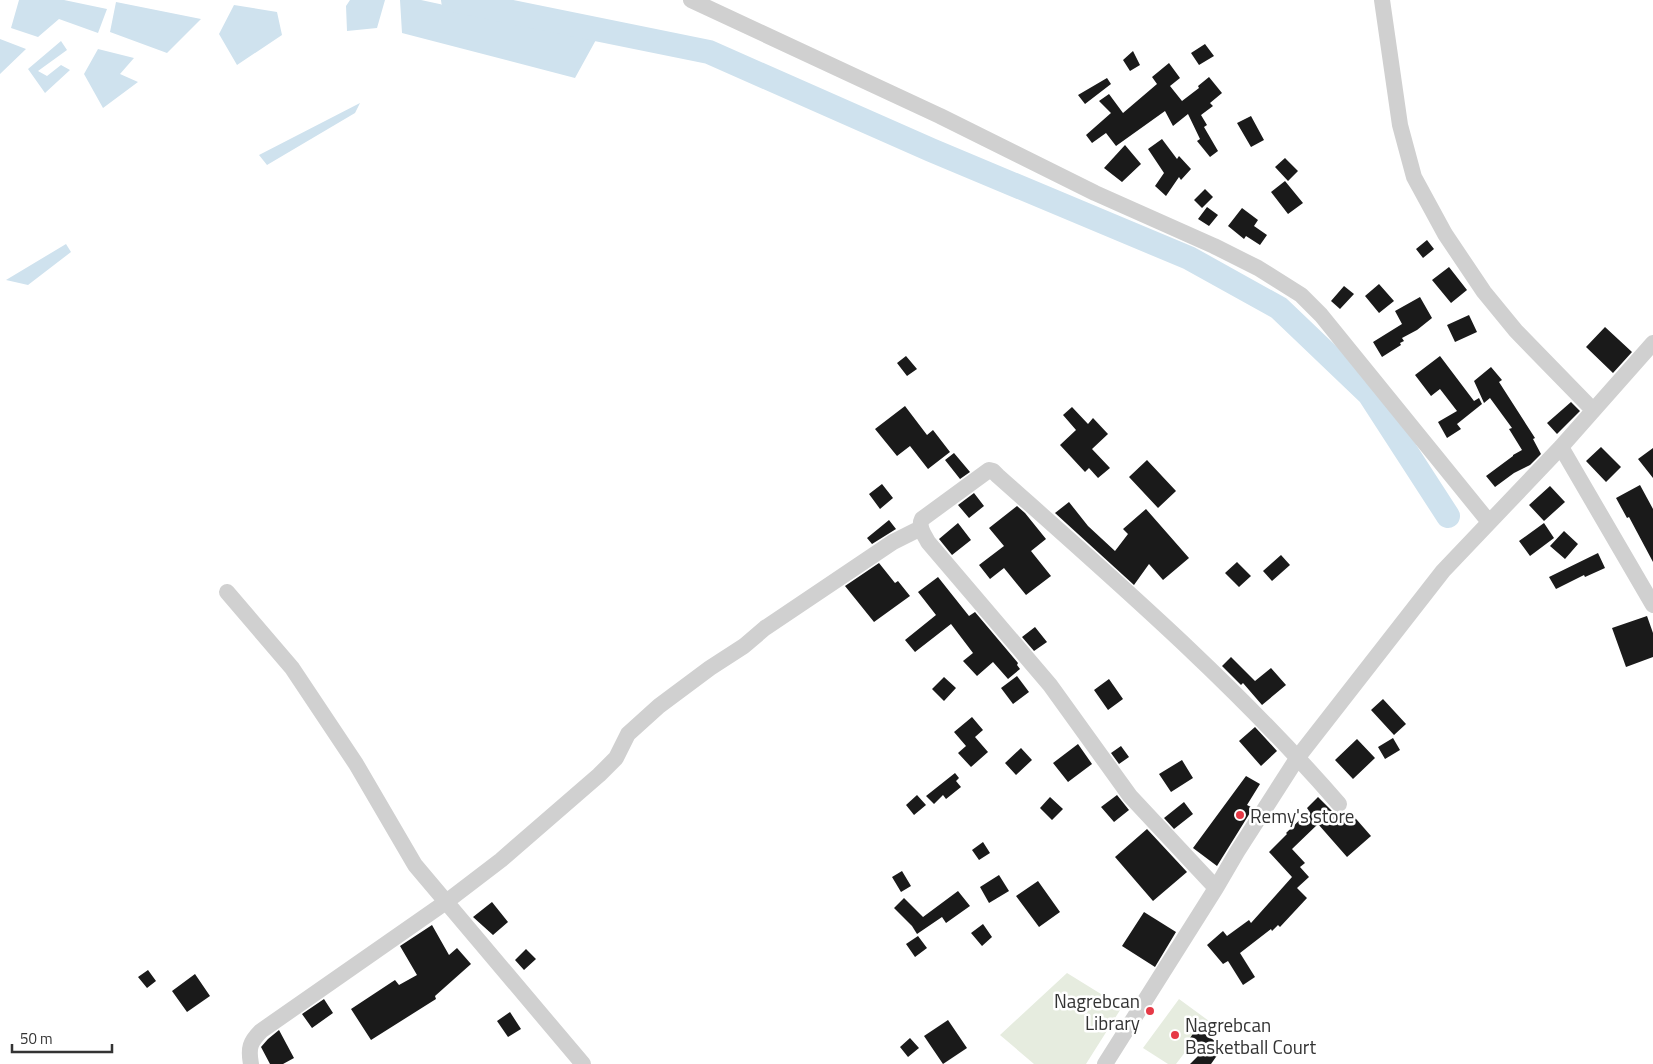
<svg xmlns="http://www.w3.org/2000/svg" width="1653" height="1064" viewBox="0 0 1653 1064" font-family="'Titillium Web',sans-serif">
<rect width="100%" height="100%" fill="#fff"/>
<path fill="#e6ecdf" d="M1067,973l55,34 -36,57h-52l-34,-29z
M1179,999l30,22 -33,43h-8l-25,-16z"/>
<path fill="#cfe2ee" d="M19,0h45l43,9 -9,24 -39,-14 -21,18 -27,-9z
M350,0h35l-8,28 -30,3 -1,-25z
M400,0h21l176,38 -22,40 -173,-45z
M116,2l85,17 -34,34 -57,-21z
M234,5l43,7 5,23 -45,30 -18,-31z
M0,39l26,10 -26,25z
M61,41l6,9 -29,21 9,5 14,-11 9,5 -25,23 -17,-24z
M98,49l36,9 -14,16 18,8 -35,26 -19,-34z
M360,103l-5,10 -88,52 -8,-10z
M66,244l5,8 -43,33 -22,-5z"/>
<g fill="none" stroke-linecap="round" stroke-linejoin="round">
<path stroke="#cfe2ee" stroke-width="24" d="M453,0l256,52 222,98 258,108 90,50 90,86 79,122"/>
</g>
<path fill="#1a1a1a" d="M1205,44l9,12 -15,9 -8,-12z
M1133,51l7,14 -10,6 -7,-11z
M1169,63l11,15 -10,8 12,15 17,-13 -1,-2 11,-9 13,16 -12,10 3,3 -12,9 6,10 -3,2 14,24 -8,6 -13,-16 3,-2 -12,-25 -15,12 -8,-15 -49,35 -10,-13 -14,10 -6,-8 25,-22 -12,-12 10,-7 14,19 34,-29 -5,-7z
M1107,78l4,6 -26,20 -7,-9z
M1251,116l13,24 -13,7 -14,-24z
M1162,139l15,20 2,-3 12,13 -10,11 -2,-3 -13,19 -11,-10 9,-13 -16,-24z
M1125,145l16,19 -19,18 -18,-14z
M1285,158l13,13 -10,10 -13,-14z
M1285,181l18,22 -15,11 -17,-22z
M1205,189l8,8 -11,11 -8,-8z
M1207,207l11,8 -9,11 -11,-7z
M1242,208l16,12 -4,6 13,9 -7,10 -14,-9 -2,3 -16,-13z
M1427,240l7,9 -11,9 -7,-9z
M1449,267l18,23 -16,13 -19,-23z
M1379,284l15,17 -15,12 -14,-17z
M1344,286l10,8 -14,15 -9,-8z
M1420,297l12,21 -15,12 -15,8 2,3 -4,2 1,2 -19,12 -9,-15 29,-18 -7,-13z
M1469,315l8,17 -22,10 -8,-17z
M1605,327l27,25 -19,21 -27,-26z
M906,356l11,13 -10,7 -10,-13z
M1440,356l34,45 5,-3 3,6 -25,20 4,5 -14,9 -9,-16 19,-11 -17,-22 -9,7 -16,-21z
M1491,367l11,13 -3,2 36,56 -2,1 8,15 -11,11 -16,8 -19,14 -9,-11 27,-20v-1l9,-5 -13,-21 3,-1 -22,-30 -6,5 -10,-22z
M1571,402l9,9 -23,23 -10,-11z
M905,406l22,29 6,-5 17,22 -22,17 -18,-23 -13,10 -22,-27z
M1072,407l16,17 5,-6 15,16 -16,15 18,19 -12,10 -9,-10 -4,4 -25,-27 16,-15 -13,-15z
M1601,447l20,20 -15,15 -20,-21z
M1653,448v30l-15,-19z
M954,453l16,19 -10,7 -15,-19z
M1147,460l29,31 -18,17 -29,-31z
M882,484l11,14 -13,11 -11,-15z
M1640,485l13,24v53l-24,-45 -2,1 -11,-20z
M1550,486l15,16 -21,19 -15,-16z
M974,493l10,13 -15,12 -11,-13z
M1069,502l19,24 27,25 13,-17 -5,-5 23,-20 43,49 -26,22 -14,-16 -15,21 -79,-72z
M1017,506l8,7 21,26 -15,12 20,25 -25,19 -22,-27 -14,11 -11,-14 25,-19 -15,-18z
M889,520l7,9 -24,15 -5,-6z
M958,523l13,17 -19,15 -13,-16z
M1544,523l10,15 -24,18 -11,-15z
M1564,531l14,13 -13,15 -15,-13z
M1598,553l7,15 -20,9 -1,-2 -28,14 -7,-12z
M1281,555l9,10 -18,16 -9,-10z
M1237,562l14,14 -12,11 -14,-14z
M879,563l16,20 3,-2 12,15 -36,26 -29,-36z
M938,577l31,39 6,-4 43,51 -1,2 3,4 -12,10 -15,-17 -16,14 -14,-15 10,-8 -22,-29 -36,28 -10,-12 31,-25 -18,-23z
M1647,616l6,17v24l-27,10 -14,-39z
M1035,627l12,15 -13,9 -12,-14z
M1231,657l24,24 16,-13 15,17 -24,20 -19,-22 -2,2 -19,-19z
M1017,676l12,16 -16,12 -12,-16z
M944,677l12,11 -12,13 -12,-12z
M1109,679l14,20 -15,11 -14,-20z
M1383,699l23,25 -12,11 -23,-25z
M972,717l11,13 -8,7 13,15 -17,15 -13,-14 8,-7 -12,-14z
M1255,727l22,24 -16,15 -22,-25z
M1393,738l7,12 -15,9 -7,-12z
M1357,739l18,19 -22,21 -18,-19z
M1078,744l14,20 -24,18 -15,-19z
M1121,746l8,11 -10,7 -8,-11z
M1021,748l11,12 -16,15 -11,-12z
M1182,760l11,18 -22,14 -12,-18z
M955,773l4,5 -3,3 5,6 -15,12 -3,-4 -9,9 -8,-8z
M1246,776l14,8 -13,21 6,3 -36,58 -24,-18z
M917,795l9,10 -12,10 -8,-10z
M1117,795l12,15 -15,12 -13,-15z
M1050,797l13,12 -11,11 -12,-12z
M1318,797l23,23 9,-8 21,24 -24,21 -29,-33 -26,25 13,14 -5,4 9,10 -12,11 10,10 -27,29 -2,-2 -6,6 -1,-2 -31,24 15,24 -12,8 -15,-24 -5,3 -16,-19 16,-14 4,5 22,-16 2,3 41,-46 -23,-25 18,-18 -1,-1 23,-22 -2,-3z
M1184,802l9,12 -19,15 -10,-11z
M1147,829l40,43 -34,29 -38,-44z
M983,842l7,11 -11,7 -7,-10z
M902,871l9,15 -10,6 -9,-15z
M999,875l10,16 -20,12 -9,-16z
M1038,881l22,31 -21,15 -23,-31z
M958,891l12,15 -24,17 -4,-6 -25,17 -5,-8 -18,-18 10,-10 19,19z
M492,902l16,20 -15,13 -20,-18z
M1144,912l32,20 -21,35 -33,-21z
M983,924l9,13 -10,9 -11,-13z
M432,925l17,30 8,-7 14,16 -36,32 1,3 -65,41 -20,-31 44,-29 4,5 18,-10 -17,-29z
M918,936l9,12 -12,9 -9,-13z
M526,949l10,10 -12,11 -9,-10z
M148,970l8,11 -9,7 -9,-11z
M195,974l15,22 -23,16 -15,-21z
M324,999l9,14 -21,15 -10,-14z
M510,1012l11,17 -13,8 -11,-16z
M948,1020l19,28 -24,16 -19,-28z
M1197,1028l26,19 -12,17h-21l15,-15 -15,-11z
M279,1030l15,28 -11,6h-13l-9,-17 7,-8z
M910,1038l9,10 -11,9 -8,-10z"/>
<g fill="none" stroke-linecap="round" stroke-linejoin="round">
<path stroke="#d0d0d0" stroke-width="16" d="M691,0l249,116 155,77 119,53 44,22 43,27 20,20 168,207
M1382,0l18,125 14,52 31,57 39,58 32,39 77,79
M1561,447l92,158
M227,592l65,76 64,96 59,101 168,199
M1216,888l-86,-92 -80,-111 -122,-143c-4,-8 -10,-15 -6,-23l67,-49 4,1 5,5c118,105 238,209 341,328
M251,1064c-3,-16 -1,-22 10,-33l185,-129 55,-42 98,-85 17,-17 12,-24 31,-28 51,-38 34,-22 21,-18 128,-86 28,-14
M1105,1064l111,-176 21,-36 61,-95 145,-186 118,-124 92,-104"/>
</g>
<g fill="#e63946" stroke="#fff" stroke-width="2">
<circle cx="1240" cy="815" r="5"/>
<circle cx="1150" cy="1011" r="5"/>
<circle cx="1175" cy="1035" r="5"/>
</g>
<g text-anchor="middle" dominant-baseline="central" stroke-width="5" stroke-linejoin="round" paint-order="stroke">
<g font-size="19" fill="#333" stroke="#fff" text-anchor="start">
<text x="1250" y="815">Remy's store</text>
<text x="1140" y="1000" text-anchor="end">Nagrebcan<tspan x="1140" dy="22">Library</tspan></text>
<text x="1185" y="1024">Nagrebcan<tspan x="1185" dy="22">Basketball Court</tspan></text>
</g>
</g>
<path d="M12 1044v8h100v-8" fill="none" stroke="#333333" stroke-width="2.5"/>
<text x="20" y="1044" font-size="15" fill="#333333" stroke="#ffffff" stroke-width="4" paint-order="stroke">50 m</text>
</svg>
